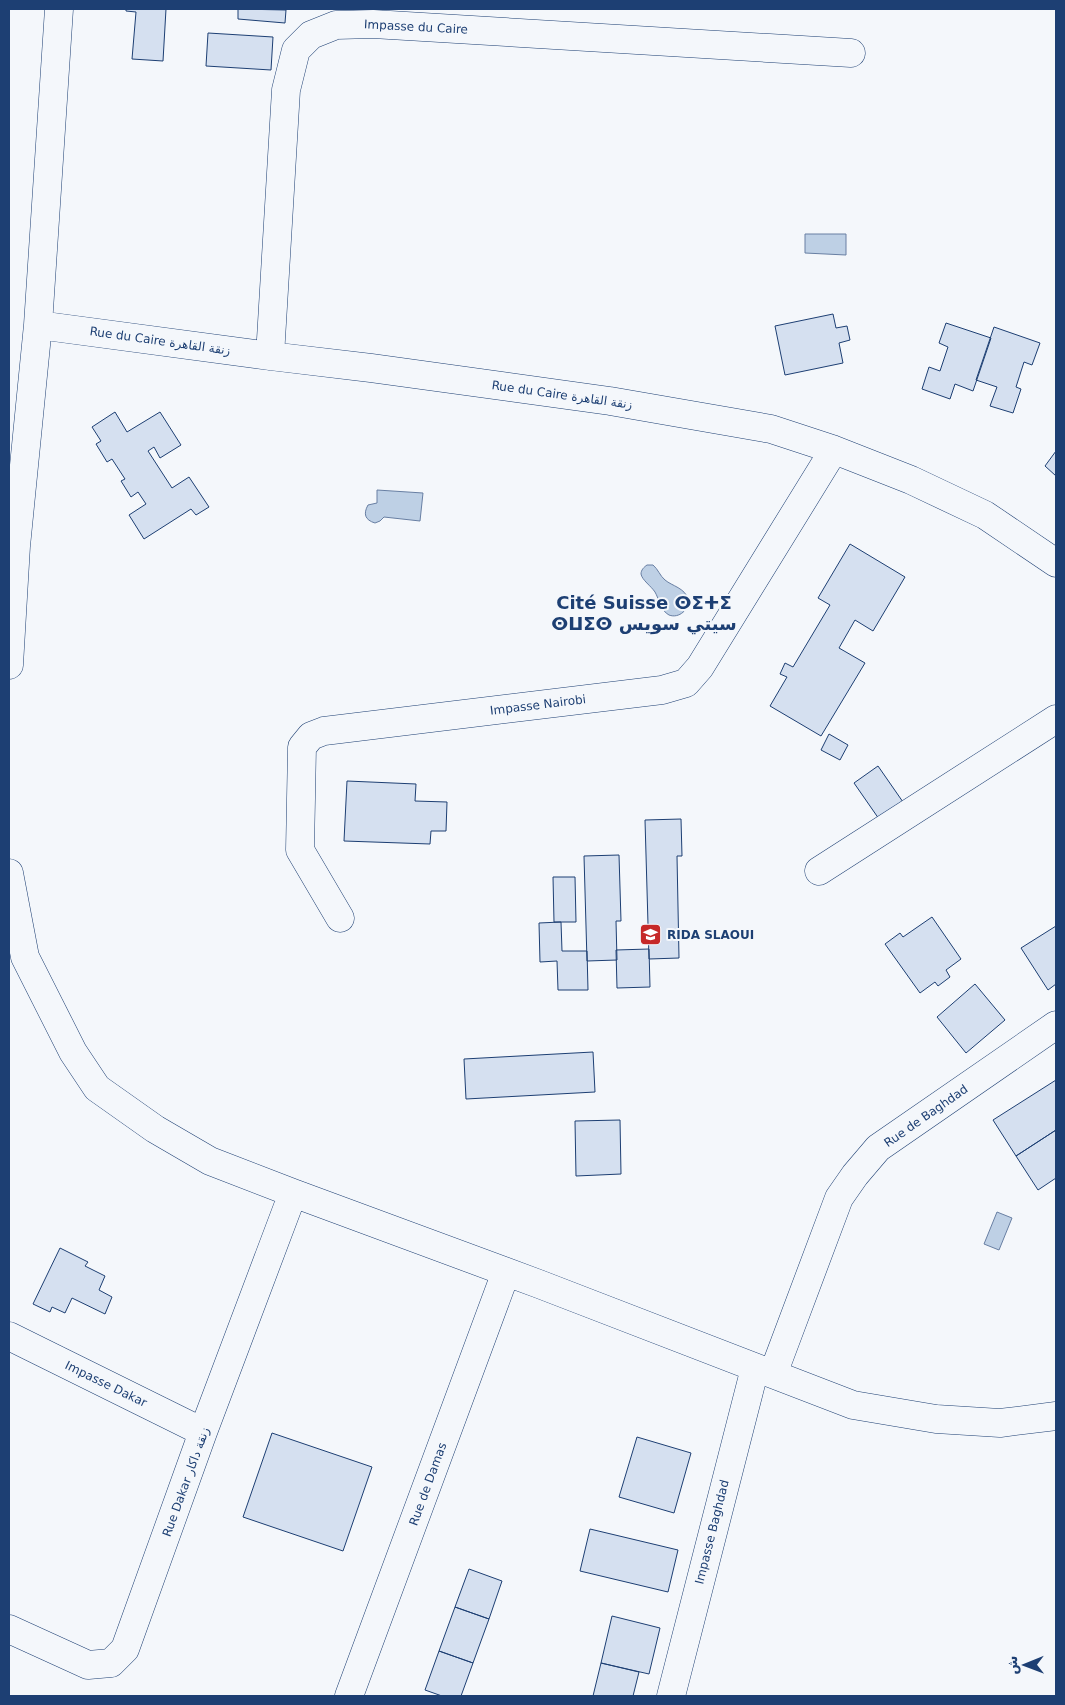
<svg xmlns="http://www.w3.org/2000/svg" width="1065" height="1705" viewBox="0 0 1065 1705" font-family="'DejaVu Sans','Noto Sans Arabic','Noto Sans Tifinagh',sans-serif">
<rect width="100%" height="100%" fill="#f4f7fb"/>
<path fill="#bed0e5" stroke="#687fa3" d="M805,234h41v21l-41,-2z
M377,490l46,3 -3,28 -36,-4 -4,4 -5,2c-10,-3 -12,-9 -7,-18l9,-2z
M647,565h6c5,4 7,11 12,15 7,6 20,8 23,19 2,10 -9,20 -19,16 -8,-4 -10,-16 -14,-23 -4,-6 -13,-12 -14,-18 0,-4 3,-7 6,-9z
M997,1212l15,6 -13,32 -15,-6z"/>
<path fill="#d5e0f0" stroke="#1d3f73" d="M126,9h40l-3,52 -31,-2 4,-47 -10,-1z
M238,9l48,1 -1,13 -47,-4z
M208,33l65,4 -2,33 -65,-4z
M833,314l3,14 11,-2 3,14 -11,3 4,20 -58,12 -10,-49z
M946,323l45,15 -18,53 -18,-7 -5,15 -28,-10 7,-22 11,4 8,-24 -9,-4z
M994,327l46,16 -8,22 -8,-3 -8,25 5,2 -8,24 -23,-7 7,-19 -21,-7z
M115,412l12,20 33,-20 21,33 -21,13 -6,-11 -6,4 24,37 17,-11 20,30 -13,8 -5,-6 -47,30 -15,-24 17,-11 -8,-12 -7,5 -10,-16 4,-2 -13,-20 -5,3 -11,-18 5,-3 -9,-14z
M1056,451v25l-11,-10z
M850,544l55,33 -32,54 -18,-11 -16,28 26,15 -44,73 -51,-30 17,-29 -7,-3 5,-11 8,4 37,-62 -12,-7z
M829,734l19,11 -8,15 -19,-10z
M878,766l25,36 -24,17 -25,-36z
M347,781l69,3 -1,17 32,1 -1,29h-15l-1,13 -86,-3z
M681,819l1,37h-5l2,102 -30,1 -4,-139z
M619,855l2,66h-5l1,39 -30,1 -3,-105z
M553,877h22l1,45h-22z
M932,917l29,42 -15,11 4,7 -12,9 -3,-4 -15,11 -35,-49 15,-11 3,4z
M561,922l1,29h25l1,39h-30l-1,-29 -17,1 -1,-39z
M1056,926v58l-8,6 -27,-42z
M649,949l1,38 -33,1 -1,-38z
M975,984l30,36 -39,33 -29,-36z
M593,1052l2,40 -129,7 -2,-40z
M1056,1080v50l-40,26 -23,-36z
M620,1120l1,54 -45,2 -1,-55z
M1056,1130v48l-18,12 -22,-34z
M60,1248l28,14 -3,4 20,10 -6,14 13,7 -7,17 -33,-16 -7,15 -13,-6 -2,5 -17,-8z
M272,1433l100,34 -29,84 -100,-34z
M637,1437l54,16 -17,60 -55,-16z
M590,1529l88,21 -10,42 -88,-21z
M469,1569l33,12 -13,38 -34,-12z
M455,1607l34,12 -16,44 -34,-12z
M612,1616l48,12 -11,46 -48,-11z
M439,1651l34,12 -12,33h-19l-17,-6z
M601,1663l38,9 -6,24h-40z"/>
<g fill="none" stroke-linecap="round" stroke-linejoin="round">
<defs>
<path id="minor" d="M38,325l232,31 101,12 239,33 161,28 61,20 79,31 74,35 71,48
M270,356l16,-266 10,-40 15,-15 25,-10 37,-1 478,29
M9,665l7,-119 22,-221 21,-316
M819,871l237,-152
M9,873l16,84 48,95 24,36 58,41 55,32 83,32 246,91 314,121 83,14 64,4 56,-7
M340,918l-40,-68 2,-103 9,-11 13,-5 338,-41 24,-7 14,-16 127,-206 5,-12
M9,1336l194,96
M773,1374l66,-176 16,-23 23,-27 178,-123
M9,1629l79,36 23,-2 14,-14 78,-217 90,-239
M349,1696l157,-424
M671,1696l84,-328"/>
</defs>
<use href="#minor" stroke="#1d3f73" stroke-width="29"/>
<use href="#minor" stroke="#f4f7fb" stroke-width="28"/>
</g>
<defs>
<symbol id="school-square" viewBox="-11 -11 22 22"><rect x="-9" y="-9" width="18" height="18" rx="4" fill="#c62828" stroke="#f4f7fb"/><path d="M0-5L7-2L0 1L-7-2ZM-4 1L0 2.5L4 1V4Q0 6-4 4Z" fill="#fff"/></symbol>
</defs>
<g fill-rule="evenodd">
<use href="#school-square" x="638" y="922" width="25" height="25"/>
</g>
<g text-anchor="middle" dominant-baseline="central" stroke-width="4" stroke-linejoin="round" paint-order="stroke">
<g font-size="12" fill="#1d3f73" stroke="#f4f7fb">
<text transform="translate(416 27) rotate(3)">Impasse du Caire</text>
<text transform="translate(160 341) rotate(8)">Rue du Caire زنقة القاهرة</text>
<text transform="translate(562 395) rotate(8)">Rue du Caire زنقة القاهرة</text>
<text transform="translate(538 705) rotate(-7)">Impasse Nairobi</text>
<text transform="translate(926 1116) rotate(-35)">Rue de Baghdad</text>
<text transform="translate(106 1384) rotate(26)">Impasse Dakar</text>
<text transform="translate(186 1482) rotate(-70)">Rue Dakar زنقة داكار</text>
<text transform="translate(428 1484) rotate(-70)">Rue de Damas</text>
<text transform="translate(712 1532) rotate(-76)">Impasse Baghdad</text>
</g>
<g font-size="12" font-weight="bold" fill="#1d3f73" stroke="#f4f7fb" text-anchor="start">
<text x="667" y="935">RIDA SLAOUI</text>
</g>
<g font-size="18" font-weight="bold" fill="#1d3f73" stroke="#f4f7fb">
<text x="644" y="602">Cité Suisse ⵙⵉⵜⵉ<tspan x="644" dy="21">ⵙⵡⵉⵙ سيتي سويس</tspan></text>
</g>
</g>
<rect width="1065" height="1705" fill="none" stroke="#1d3f73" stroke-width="20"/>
<g transform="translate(1025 1665) rotate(269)" stroke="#f4f7fb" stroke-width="4" paint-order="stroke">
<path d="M0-4L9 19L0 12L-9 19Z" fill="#1d3f73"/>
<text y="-8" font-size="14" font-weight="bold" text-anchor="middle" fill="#1d3f73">ش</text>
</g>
</svg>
